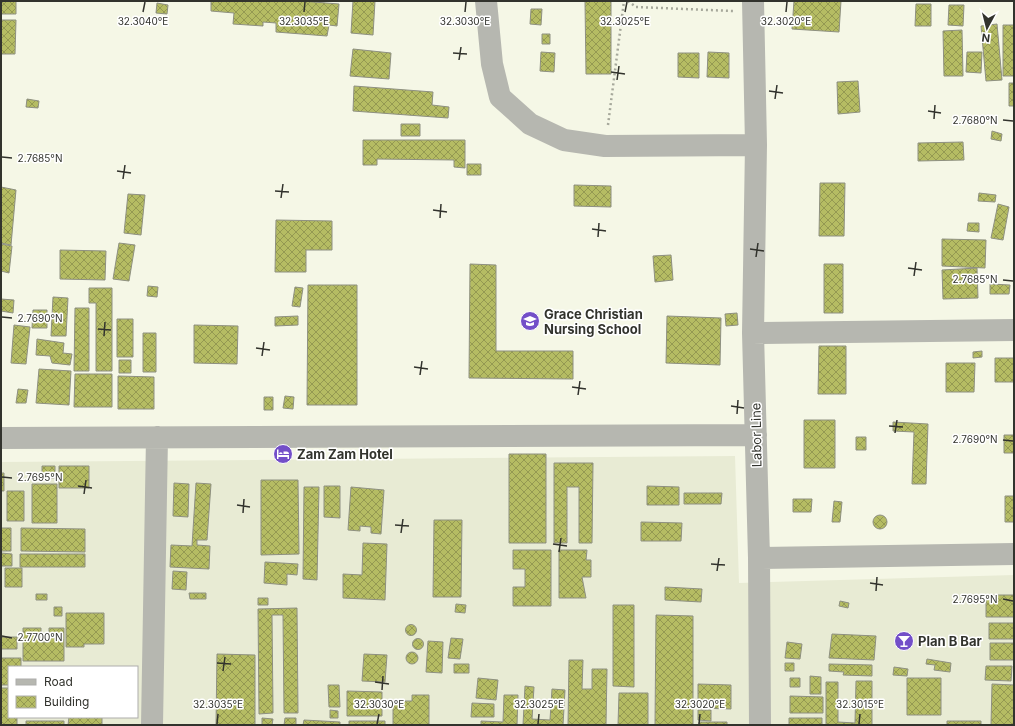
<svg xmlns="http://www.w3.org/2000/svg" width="1015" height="726" viewBox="0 0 1015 726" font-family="Inter,sans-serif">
<defs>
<pattern id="building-cross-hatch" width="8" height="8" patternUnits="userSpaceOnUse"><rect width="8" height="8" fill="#b5bc63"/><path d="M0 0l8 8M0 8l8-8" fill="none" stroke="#949952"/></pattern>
</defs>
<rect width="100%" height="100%" fill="#f5f7e6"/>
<path fill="#e8ebd4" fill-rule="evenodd" d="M735,456l4,127 275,-8v150h-1013v-263zM9,667h128v50h-128z"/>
<path fill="url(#building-cross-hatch)" stroke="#8e9081" d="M1,1h15v13h-15z
M211,1h90l38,3 -2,22 -8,-1 -2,11 -51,-4v-9l-13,-1v4l-30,-2 1,-11 -23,-2z
M353,1h22l-2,34 -22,-2z
M585,1h26v73h-25z
M794,1h47l-2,31 -47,-3z
M157,3l11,2 -1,9 -11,-1z
M916,4h15v22h-16z
M949,5h15l-1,21 -15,-1z
M531,9h11l-1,16 -11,-1z
M1,20h15l-1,34h-14z
M997,24l5,56 -16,1 -5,-55z
M1003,25h11v51h-11z
M962,30l1,46h-19l-1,-45z
M542,34h8v10h-8z
M353,49l38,4 -2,26 -39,-3z
M541,52l14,1 -1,19 -14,-1z
M708,52l21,1v25l-22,-1z
M967,52h15l-1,21 -15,-1z
M678,53h21v25l-21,-1z
M858,81l2,31 -22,2 -1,-32z
M1009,83h5v23h-5z
M354,86l79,6 -1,13 17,2 -1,11 -95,-7z
M27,99l12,2 -1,7 -12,-1z
M401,124h19v12h-19z
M992,131l10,3 -1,7 -10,-2z
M363,140h102v28l-11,-1v-7l-77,-1v6h-14z
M963,142l1,18 -46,1v-18z
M467,164h14v11h-14z
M820,183h25l-1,53h-25z
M574,185l37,1v21l-37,-1z
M1,187l15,3 -5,55 -10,-2z
M979,193l17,2 -1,7 -17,-1z
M128,194l17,1 -4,40 -17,-2z
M998,204l11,3 -6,33 -12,-2z
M276,220l56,1v29h-26v22h-31z
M968,223h11v9l-12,-1z
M942,239l44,1 -1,28 -43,-2z
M119,243l16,2 -6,36 -16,-2z
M1,244l11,2 -3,27 -8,-2z
M60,250l46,1 -1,29 -45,-1z
M671,255l2,25 -18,2 -2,-26z
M470,264l26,1v86h77v28l-104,-1z
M824,264h19v49h-19z
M977,268l1,30 -35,1 -1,-29z
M990,284l20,1 -1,9h-19z
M308,285h49v120h-50z
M148,286l10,1 -1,10 -10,-1z
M295,287l8,1 -3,19 -8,-1z
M89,288h23v83h-16v-68h-7z
M53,297l15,1 -2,38h-15z
M1,299l13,1 -1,13 -12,-2z
M75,308h14v63h-15z
M33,310h14v18h-15z
M737,313l1,12 -12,1 -1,-12z
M298,316v9l-23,1v-9z
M667,316l54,2 -1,47 -54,-2z
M117,319h16v38h-16z
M14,325l16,2 -4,37 -15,-1z
M194,325l44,1 -1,38 -43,-1z
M143,333h13v39h-13z
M37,339l27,4 -1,10 9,1 -2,11 -18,-2 -2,-7 -14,-1z
M819,346h27v48h-28z
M982,351v6l-9,1v-6z
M995,358h19v24h-19z
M119,360h12v13h-12z
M946,363h29l-1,29h-28z
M39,369l32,2 -2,34 -33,-2z
M75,374h37v33h-38z
M118,376l36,1v32h-36z
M18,389l10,1 -2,13h-10z
M285,396l9,1 -1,12 -10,-1z
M264,397h9v13h-9z
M804,420h31v48h-31z
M893,422l35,2 -2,60h-14l2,-52 -21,-1z
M1004,435h10v18h-10z
M856,437h10v13h-10z
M509,454h37v89h-37z
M554,463h39l-1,80h-13v-56h-12v56h-13z
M42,466h13v12h-13z
M59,466h30v22h-30z
M1,473h3v18h-3z
M261,480h37l1,74 -38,1z
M174,483l15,1 -1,33 -15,-1z
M196,483l15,1 -4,56h-10v5l13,1 -1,23 -39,-2 1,-22 21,1z
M32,484h25v39h-25z
M324,486h16v32l-16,-1z
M647,486l32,1v18h-32z
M304,487h15l-2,93 -14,-1z
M351,487l33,3 -3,44 -10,-1v-6l-11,-1v5l-12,-1z
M7,491h17v30h-17z
M684,493h38l-1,11h-37z
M1005,496h9v26h-9z
M793,499h19l-1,13h-18z
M834,501l8,1 -2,20h-8z
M873 522a7 7 0 1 1 14 0a7 7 0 1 1-14 0Z
M434,520h28l-1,77h-28z
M641,522l41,1 -1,18h-40z
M1,528h10v23h-10z
M21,528l64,1v23l-64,-1z
M363,543l24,1 -2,56 -42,-2v-24l19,1z
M513,550h38v56h-38v-19h12v-18h-12z
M559,550h28l-1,10h5v17h-9l4,21h-27z
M1,553l11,1v12h-11z
M20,554h65v13h-65z
M265,562l33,2 -1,11 -10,-1v11l-23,-2z
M5,568h17v19h-17z
M173,571l14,1 -1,18 -14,-1z
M665,587l37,2 -1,13 -36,-2z
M189,593h17v6h-16z
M36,594h11v6h-11z
M986,595h28v22h-28z
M258,598h10v7h-10z
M840,601l9,2 -1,5 -9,-2z
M456,604l10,1 -1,8 -10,-1z
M613,605h21v82l-21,-1z
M54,607h8v9h-8z
M297,608l1,105h-14l-1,-98h-11l1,98 -14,1 -1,-105z
M66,613h38v31h-20v3h-18z
M656,615l37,1v109h-38z
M989,623h25v16h-25z
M405.5 630a5.5 5.5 0 1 1 11 0a5.5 5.5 0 1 1-11 0Z
M23,628h18v14h8v-14h15v33h-41z
M832,634l44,2 -2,24 -45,-2z
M1,637h16v12h-16z
M451,638l12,1 -3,20 -12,-1z
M412.5 644a5.5 5.5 0 1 1 11 0a5.5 5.5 0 1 1-11 0Z
M428,641l15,1 -1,31 -16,-1z
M787,642l15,2 -2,15 -15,-1z
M990,643h24v17h-24z
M406 658a6 6 0 1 1 12 0a6 6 0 1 1-12 0Z
M217,654l38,1v70h-39z
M364,654l23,1 -2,27 -23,-1z
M1,658h20v9h-12v18h-8z
M927,659l24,4 -1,9 -16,-2 1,-5 -9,-1z
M569,660h14l-1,29h10v-20h15l-1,56h-38z
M785,663h9v8h-9z
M454,664h15v9h-15z
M829,664l43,1v11l-29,-1 1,-3 -15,-1z
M986,666h26l-1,15 -26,-1z
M894,667l14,2 -1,7 -14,-1z
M810,676l11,1v17h-11z
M478,678l20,2 -2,20 -20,-2z
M790,678h10v9h-10z
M907,678h34v37h-34z
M856,681h16v44h-46v-43h12v40l17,1z
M698,684l33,1v24l-33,-1z
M992,684l22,1v40h-23z
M328,685h11l1,22h-11z
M525,686l9,1 -2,32 18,1 2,-31 13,1 -2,35h-40z
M1,688h8v29h8v8h-16z
M347,691l35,1v24h-35z
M619,693h29v32h-30z
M412,695h17v30h-36v-24h19z
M504,695h14l-1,30h-36v-4l22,1z
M790,696l33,1v16h-33z
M472,703l22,1v13h-23z
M330,710l8,1v7h-8z
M698,710h13v11l-13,-1z
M69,717h33v8h-34z
M262,718l11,1 -1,6h-10z
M285,718h11v7h-12z
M789,718h33v7h-33z
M304,720l36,2v3h-37z
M26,721h38v4h-38z
M349,721h36v4h-36z
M947,721h34v4h-34z
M699,722h28v3h-28z"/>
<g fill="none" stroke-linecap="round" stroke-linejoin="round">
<path stroke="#a6a89b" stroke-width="2.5" stroke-dasharray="2 3" stroke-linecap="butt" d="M628,1l8,6 97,4
M608,125l16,-124"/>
<path stroke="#b6b7b0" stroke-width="22" d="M486,1l6,63 8,33 30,27 34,16 41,6 151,-1
M753,1l3,144 -3,188 6,225 1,167
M753,333l261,-3
M1,438l755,-3
M759,558l255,-4
M152,725l5,-288"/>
</g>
<path fill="none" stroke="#32332d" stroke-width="1.5" d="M143,12l2,-10M304,12l1,-10M465,12l1,-10M625,12l2,-10M786,12l1,-10M453,53l14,1M459,60l2,-13M611,72l14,2M617,80l2,-14M769,91l14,2M775,99l2,-14M928,111l13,2M934,119l1,-14M1003,120l10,1M2,157l10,1M117,171l14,2M123,179l2,-14M275,191l14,1M281,198l2,-14M433,210l14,2M440,218l1,-14M592,229l14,2M598,237l1,-14M750,249l14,2M756,257l2,-14M908,268l14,2M914,276l2,-14M1003,280l10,1M2,317l10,1M98,329l13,1M104,336l1,-14M256,348l14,2M262,356l2,-14M414,367l14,2M420,375l2,-14M572,387l14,2M578,395l2,-14M731,406l13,2M737,414l1,-14M889,426l14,1M895,433l2,-13M1003,440l10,1M2,477l10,1M78,486l14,2M84,494l2,-14M237,505l13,2M243,513l1,-14M395,525l14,1M401,533l2,-14M553,544l14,2M559,552l2,-14M711,564l14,1M717,571l2,-13M870,583l13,2M876,591l1,-14M1003,599l10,2M2,636l10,2M217,663l14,1M223,671l2,-14M375,682l14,2M382,690l1,-14M217,724l1,-10M377,724l2,-10M538,724l1,-10M699,724l1,-10M859,724l1,-10"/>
<defs>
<symbol id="school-disc" viewBox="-11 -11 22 22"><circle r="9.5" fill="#734fc8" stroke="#fff"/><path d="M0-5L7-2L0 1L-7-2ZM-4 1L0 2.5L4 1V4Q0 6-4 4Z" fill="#fff"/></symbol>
<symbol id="hotel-disc" viewBox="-11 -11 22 22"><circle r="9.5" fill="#734fc8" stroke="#fff"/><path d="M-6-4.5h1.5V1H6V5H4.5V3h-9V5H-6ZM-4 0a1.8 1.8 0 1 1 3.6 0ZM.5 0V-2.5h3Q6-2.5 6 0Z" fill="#fff"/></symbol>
<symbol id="bar-disc" viewBox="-11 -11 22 22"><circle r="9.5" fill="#734fc8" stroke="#fff"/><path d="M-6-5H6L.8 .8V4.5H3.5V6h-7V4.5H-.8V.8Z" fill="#fff"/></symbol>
</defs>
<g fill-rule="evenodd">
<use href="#school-disc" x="519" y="310" width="22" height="22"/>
<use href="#hotel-disc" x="272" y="443" width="22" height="22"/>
<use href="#bar-disc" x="893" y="630" width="22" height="22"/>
</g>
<g text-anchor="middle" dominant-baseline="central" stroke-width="3" stroke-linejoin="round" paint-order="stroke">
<g font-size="13" font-weight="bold" fill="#32332d" stroke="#fff" text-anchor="start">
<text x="544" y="314">Grace Christian<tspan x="544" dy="15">Nursing School</tspan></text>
<text x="297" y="454">Zam Zam Hotel</text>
<text x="918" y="641">Plan B Bar</text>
</g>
<g font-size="13" fill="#32332d" stroke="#fff">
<text transform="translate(756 435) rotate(-91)">Labor Line</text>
</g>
</g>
<g font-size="10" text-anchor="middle" fill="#32332d" stroke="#fff" stroke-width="3" stroke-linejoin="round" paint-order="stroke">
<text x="143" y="25">32.3040°E</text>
<text x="304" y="25">32.3035°E</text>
<text x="465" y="25">32.3030°E</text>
<text x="625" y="25">32.3025°E</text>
<text x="786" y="25">32.3020°E</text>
<text x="975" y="124">2.7680°N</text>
<text x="40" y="162">2.7685°N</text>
<text x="975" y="283">2.7685°N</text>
<text x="40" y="322">2.7690°N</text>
<text x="975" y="443">2.7690°N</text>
<text x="40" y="481">2.7695°N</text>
<text x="975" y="603">2.7695°N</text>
<text x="40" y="641">2.7700°N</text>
<text x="218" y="708">32.3035°E</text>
<text x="379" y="708">32.3030°E</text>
<text x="539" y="708">32.3025°E</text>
<text x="700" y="708">32.3020°E</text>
<text x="860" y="708">32.3015°E</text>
</g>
<rect width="1015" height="726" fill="none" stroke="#32332d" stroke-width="4"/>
<rect x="8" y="666" width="130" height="52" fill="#ffffff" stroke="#adadab"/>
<rect x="16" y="679" width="20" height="6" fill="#b6b7b0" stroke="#adadab"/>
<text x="44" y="686" font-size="12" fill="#32332d">Road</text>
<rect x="16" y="696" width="20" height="12" fill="url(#building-cross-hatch)" stroke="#adadab"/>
<text x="44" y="706" font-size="12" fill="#32332d">Building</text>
<g transform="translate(987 28) rotate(187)" stroke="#ffffff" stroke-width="3" paint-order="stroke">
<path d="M0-3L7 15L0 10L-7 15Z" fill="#32332d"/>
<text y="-6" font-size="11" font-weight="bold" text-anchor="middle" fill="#32332d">N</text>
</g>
</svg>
